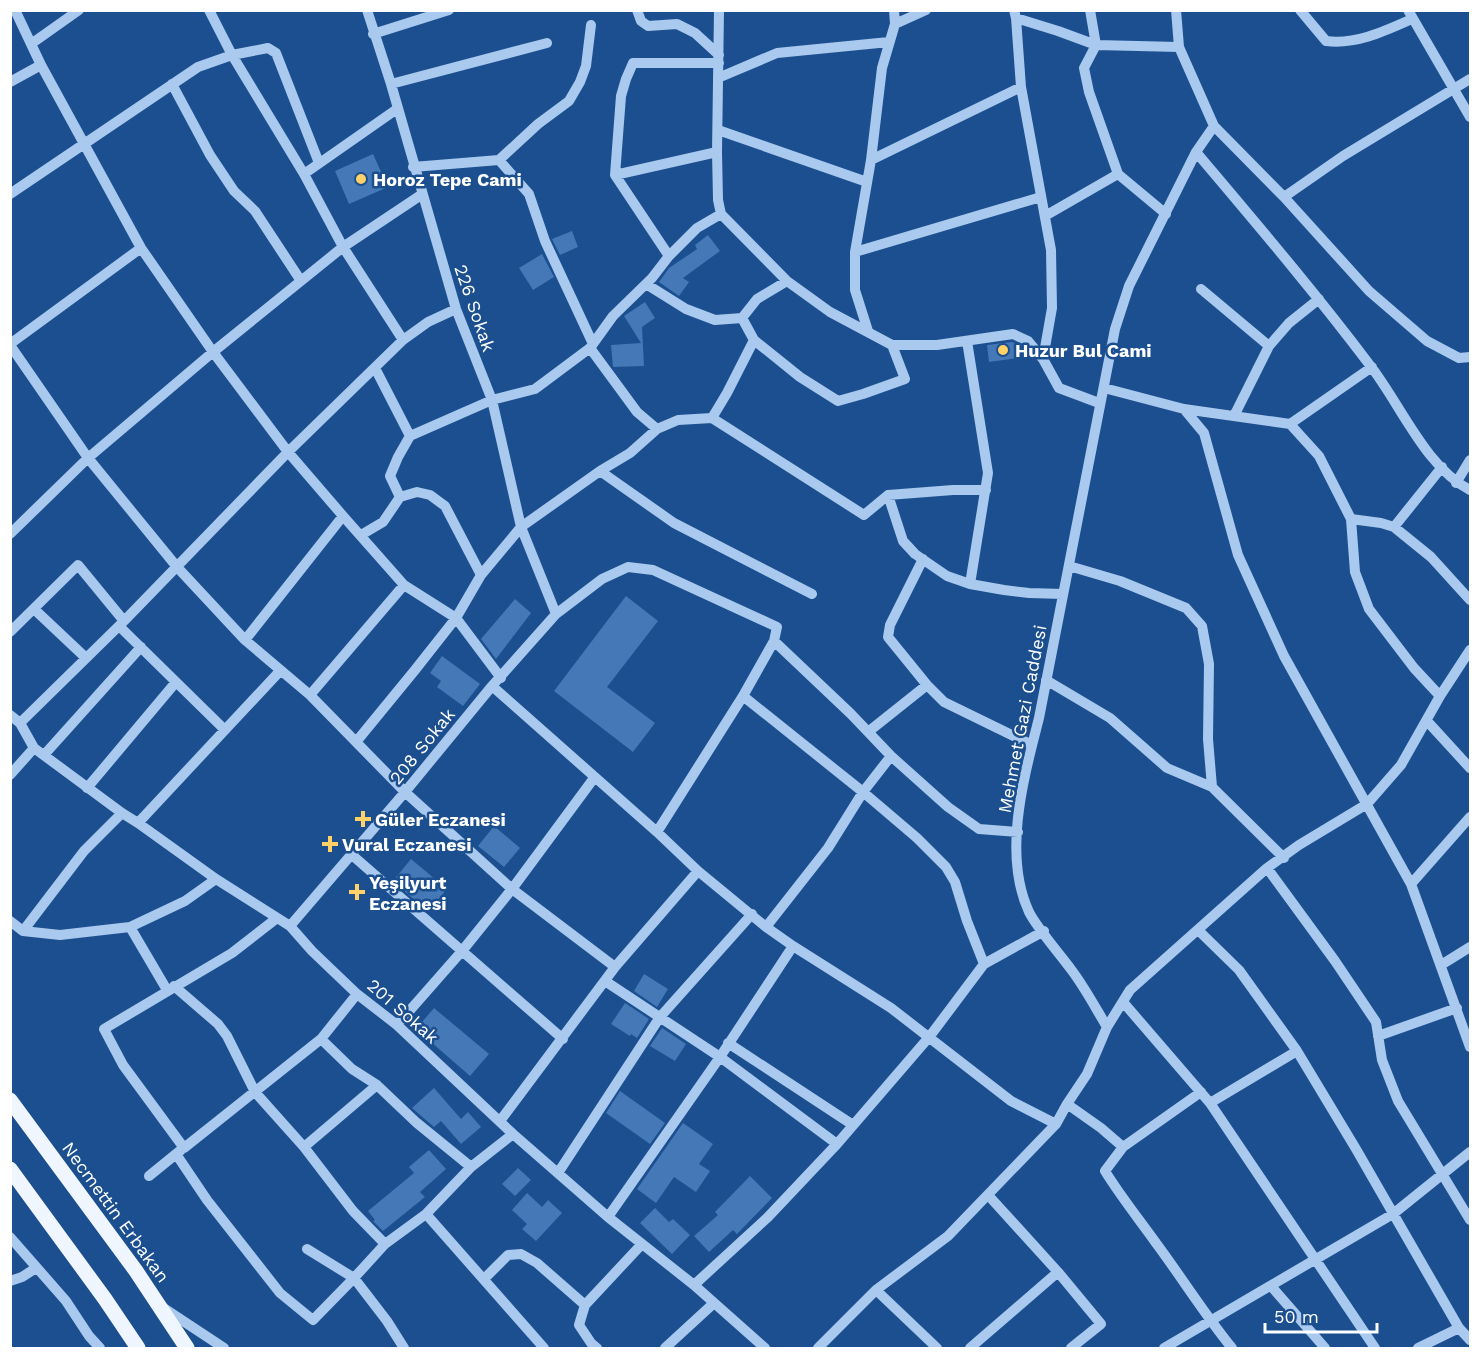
<svg xmlns="http://www.w3.org/2000/svg" width="1481" height="1359" viewBox="0 0 1481 1359" font-family="'Work Sans',sans-serif">
<rect width="100%" height="100%" fill="#1b4f8f"/>
<path fill="#4478b7" d="M373,154l15,33 -39,17 -14,-33z
M572,231l6,16 -18,8 -8,-16z
M708,235l12,16 -37,27 6,4 -10,14 -20,-14 10,-14 28,-19 -2,-4z
M542,254l12,23 -21,13 -14,-22z
M645,302l10,16 -13,9 2,39 -31,1 -2,-22 30,-2 -17,-27z
M1012,342l5,2 1,14 -29,4 -2,-17z
M626,596l32,25 -51,66 48,36 -22,29 -79,-61z
M515,599l16,14 -35,46 -15,-20z
M442,656l38,28 -17,22 -26,-19 4,-6 -11,-8z
M494,826l26,22 -16,19 -26,-21z
M411,859l36,30 -19,23 -35,-31z
M644,974l24,15 -11,18 -23,-16z
M625,1003l24,16 -12,19 -6,-4 -1,2 -19,-12z
M434,1008l55,46 -19,22 -54,-47z
M662,1028l24,16 -11,17 -25,-15z
M434,1088l27,31 7,-7 13,15 -20,17 -20,-23 -7,6 -22,-19z
M620,1091l45,32 -15,21 -44,-31z
M683,1123l30,21 -14,20 11,7 -14,21 -22,-15 -18,26 -19,-14z
M429,1150l17,19 -26,23 5,5 -42,34 -10,-10 2,-1 -7,-9 46,-38 -5,-6z
M518,1168l13,12 -16,16 -13,-12z
M750,1176l22,22 -35,36 -4,-4 -24,22 -15,-16 24,-21 -3,-3z
M527,1193l15,14 6,-7 14,13 -26,28 -14,-12 5,-5 -15,-14z
M655,1208l14,14 4,-3 17,16 -18,19 -32,-31z"/>
<g fill="none" stroke-linecap="round" stroke-linejoin="round">
<path stroke="#a9c9ee" stroke-width="10" d="M15,10l26,55 100,183 72,104 75,100 55,64 61,69 52,33 45,60
M209,10l23,45 72,119 39,73 60,93
M367,10l24,74 65,225 36,91 29,127 35,87
M637,10l4,11 7,5 29,-2 18,9 24,22
M719,10l-2,142 1,48 3,14 66,67 43,31 62,33h45l76,-11 15,7 15,18 16,29 40,15
M1014,10l2,8 5,69 30,163 1,58 -9,51
M1090,10l6,35 -12,23 5,24 29,82 48,40
M1176,10l3,37 35,79 70,71 85,94 58,50 32,17 11,-1
M1300,10l26,31c30,4 59,-10 86,-22
M1408,10l62,107
M1016,18l42,13 38,14 83,2
M895,24l31,-14
M373,34l76,-24
M31,44l48,-34
M718,78l59,-25 112,-11
M10,82l31,-17
M172,84l38,71 24,36 21,20 46,70
M391,84l156,-41
M718,130l149,52
M1196,152c59,70 118,139 173,212 31,39 56,103 101,126
M499,160l30,34 16,47 48,103
M871,160l150,-73
M413,167l86,-7 39,-36 31,-23 11,-19 6,-16 5,-41
M304,174l93,-65
M615,175l102,-23
M10,194l188,-127 34,-12 36,-7 8,5 43,110
M1284,197l59,-41 127,-77
M1045,216l73,-42
M855,252l186,-55
M669,256l-54,-81 6,-79 5,-17 7,-16h86
M646,284l40,25 29,11 27,-2
M1201,289l68,57
M868,331l-13,-41v-38l16,-92 11,-92 13,-44 -1,-14
M754,340l46,37 38,24 25,-7 42,-15 -13,-34
M967,341l21,132 -18,111
M10,344l131,-96
M10,345l78,113 89,109 68,73 65,55 95,97 107,97 103,78
M590,348l47,64 20,17
M375,368l35,68
M1104,388l80,21 20,24 34,122 46,101 127,228 59,163
M1184,409l106,15 29,32 32,63 4,53 14,37 45,59 26,28
M1234,416l35,-70 20,-23 30,-24
M712,418l152,97 24,-20 65,-5h33
M1290,424l82,-57
M600,471l74,52 138,71
M1456,483l14,-23
M888,495l15,46 12,13 32,22 23,8 34,6 25,3 34,1
M400,497l17,-5 13,3 15,11 36,69
M1351,519l30,4 13,4 37,30 39,43
M1394,527l48,-60
M10,534l78,-76 125,-106 130,-105 78,-52
M361,535l22,-13 17,-25 -10,-21 8,-19 12,-21 82,-36 43,-11 55,-41 23,-32 39,-38 17,-22 28,-28 24,-14
M923,559l-33,66 -2,12 39,48 17,17 88,43
M1069,566l51,15 66,27 16,18 7,38 -1,75 4,48
M34,609l52,49
M119,626l106,104
M10,632l68,-67 46,56
M245,640l98,-124
M774,641l77,73 40,42 57,51 31,22 39,3
M1046,680l64,38 57,50 45,19 72,71
M492,686l165,146 41,39 68,56 27,19 98,62 120,93 45,23
M310,695l94,-110
M743,696l120,96 54,46 29,29 9,15 12,39 17,43
M10,715l10,8 14,25 88,65 16,10 78,56 74,47 22,25 45,43 40,31 116,109 95,83 86,68 71,63
M1427,721l43,47
M20,723l104,-102 164,-169 115,-112 25,-18 28,-13
M868,732l59,-47
M356,742l59,-72 41,-52 25,-43 40,-48 79,-56 30,-18 27,-24 21,-9 34,-2 15,-25 27,-53 -12,-22 15,-19 30,-18
M44,755l97,-108
M10,775l24,-27
M87,788l89,-106
M138,823l142,-152
M352,855l211,184
M1267,868l68,93 41,61 6,38 16,41 72,119
M1411,884l59,-67
M277,918l-45,35 -128,76 19,36 61,83 137,-109 36,-45
M10,921l13,10 37,4 70,-8 55,-26 31,-22
M290,926l115,-134 87,-106 64,-72 46,-35 26,-12 25,3 124,57 -3,14 -31,55 -86,136
M130,927l37,63
M766,927l62,-79 35,-56 28,-36
M1198,930l41,40 58,81 59,98 103,179 11,12
M23,931l61,-80 38,-38
M1441,965l29,-18
M605,981l115,76 117,87
M174,986l44,38 9,12 28,56 49,55
M1123,1002l87,101 165,245
M397,1025l65,-74 50,-62 82,-111
M1107,1027c-12,-20 -23,-41 -37,-59 -11,-15 -33,-40 -41,-56 -27,-58 -5,-135 10,-194l76,-389 14,-43 67,-134 18,-26
M1378,1036l79,-28
M321,1039l31,30 25,16 -73,62 49,64 32,33
M728,1043l125,82
M377,1085l40,38 54,44
M1210,1103l87,-52
M1067,1104l34,24 22,19 -18,24c16,26 34,48 51,72 26,35 49,72 76,105
M500,1121l115,-154 83,-96
M1123,1147l78,-55
M176,1154l31,46 73,93 33,27 41,-42 -47,-29
M558,1173l102,-156 92,-103
M149,1176l32,-26
M988,1195l70,77 43,52 -30,24
M426,1214l118,134
M608,1217l112,-160 73,-111
M10,1237l56,64 23,35 11,12
M484,1279l24,-24 13,-1 16,9 48,42
M10,1281l12,-4 14,-9
M694,1285l74,-68 69,-73 93,-108 54,-72 60,-33
M1271,1286l54,62
M876,1290l61,58
M162,1307l62,41
M404,1348l-17,-27 -33,-43 31,-34 41,-30 45,-47 42,-33
M597,1348l-6,-5 -12,-18 6,-20 57,-61
M665,1348l49,-45
M818,1348l58,-58 72,-54 108,-112 11,-20 20,-30 20,-47 23,-37 137,-122 32,-23 68,-41 34,-39 39,-69 30,-46
M970,1348l88,-76
M1164,1348l229,-134 77,-62
M1418,1348l41,-20"/>
<path stroke="#f0f6ff" stroke-width="15" d="M10,1100l126,171 51,77
M10,1169l95,130 33,49"/>
</g>
<g fill="#ffd166" stroke="#1b4f8f" stroke-width="2">
<circle cx="361" cy="179" r="6"/>
<circle cx="1003" cy="350" r="6"/>
<path d="M360 810h6v6h6v6h-6v6h-6v-6h-6v-6h6z"/>
<path d="M327 835h6v6h6v6h-6v6h-6v-6h-6v-6h6z"/>
<path d="M354 883h6v6h6v6h-6v6h-6v-6h-6v-6h6z"/>
</g>
<g text-anchor="middle" dominant-baseline="central" stroke-width="5" stroke-linejoin="round" paint-order="stroke">
<g font-size="18" font-weight="bold" fill="#fff" stroke="#1b4f8f" text-anchor="start">
<text x="373" y="179">Horoz Tepe Cami</text>
<text x="1015" y="350">Huzur Bul Cami</text>
<text x="375" y="819">Güler Eczanesi</text>
<text x="342" y="844">Vural Eczanesi</text>
<text x="369" y="882">Yeşilyurt<tspan x="369" dy="21">Eczanesi</tspan></text>
</g>
<g font-size="18" fill="#fff" stroke="#1b4f8f">
<text transform="translate(475 308) rotate(71)">226 Sokak</text>
<text transform="translate(1022 719) rotate(-79)">Mehmet Gazi Caddesi</text>
<text transform="translate(422 746) rotate(-51)">208 Sokak</text>
<text transform="translate(403 1011) rotate(41)">201 Sokak</text>
<text transform="translate(116 1212) rotate(54)">Necmettin Erbakan</text>
</g>
</g>
<rect width="1481" height="1359" fill="none" stroke="#ffffff" stroke-width="24"/>
<path d="M1265 1323v9h112v-9" fill="none" stroke="#ffffff" stroke-width="3"/>
<text x="1274" y="1323" font-size="18" fill="#ffffff" stroke="#1b4f8f" stroke-width="4.5" paint-order="stroke">50 m</text>
</svg>
